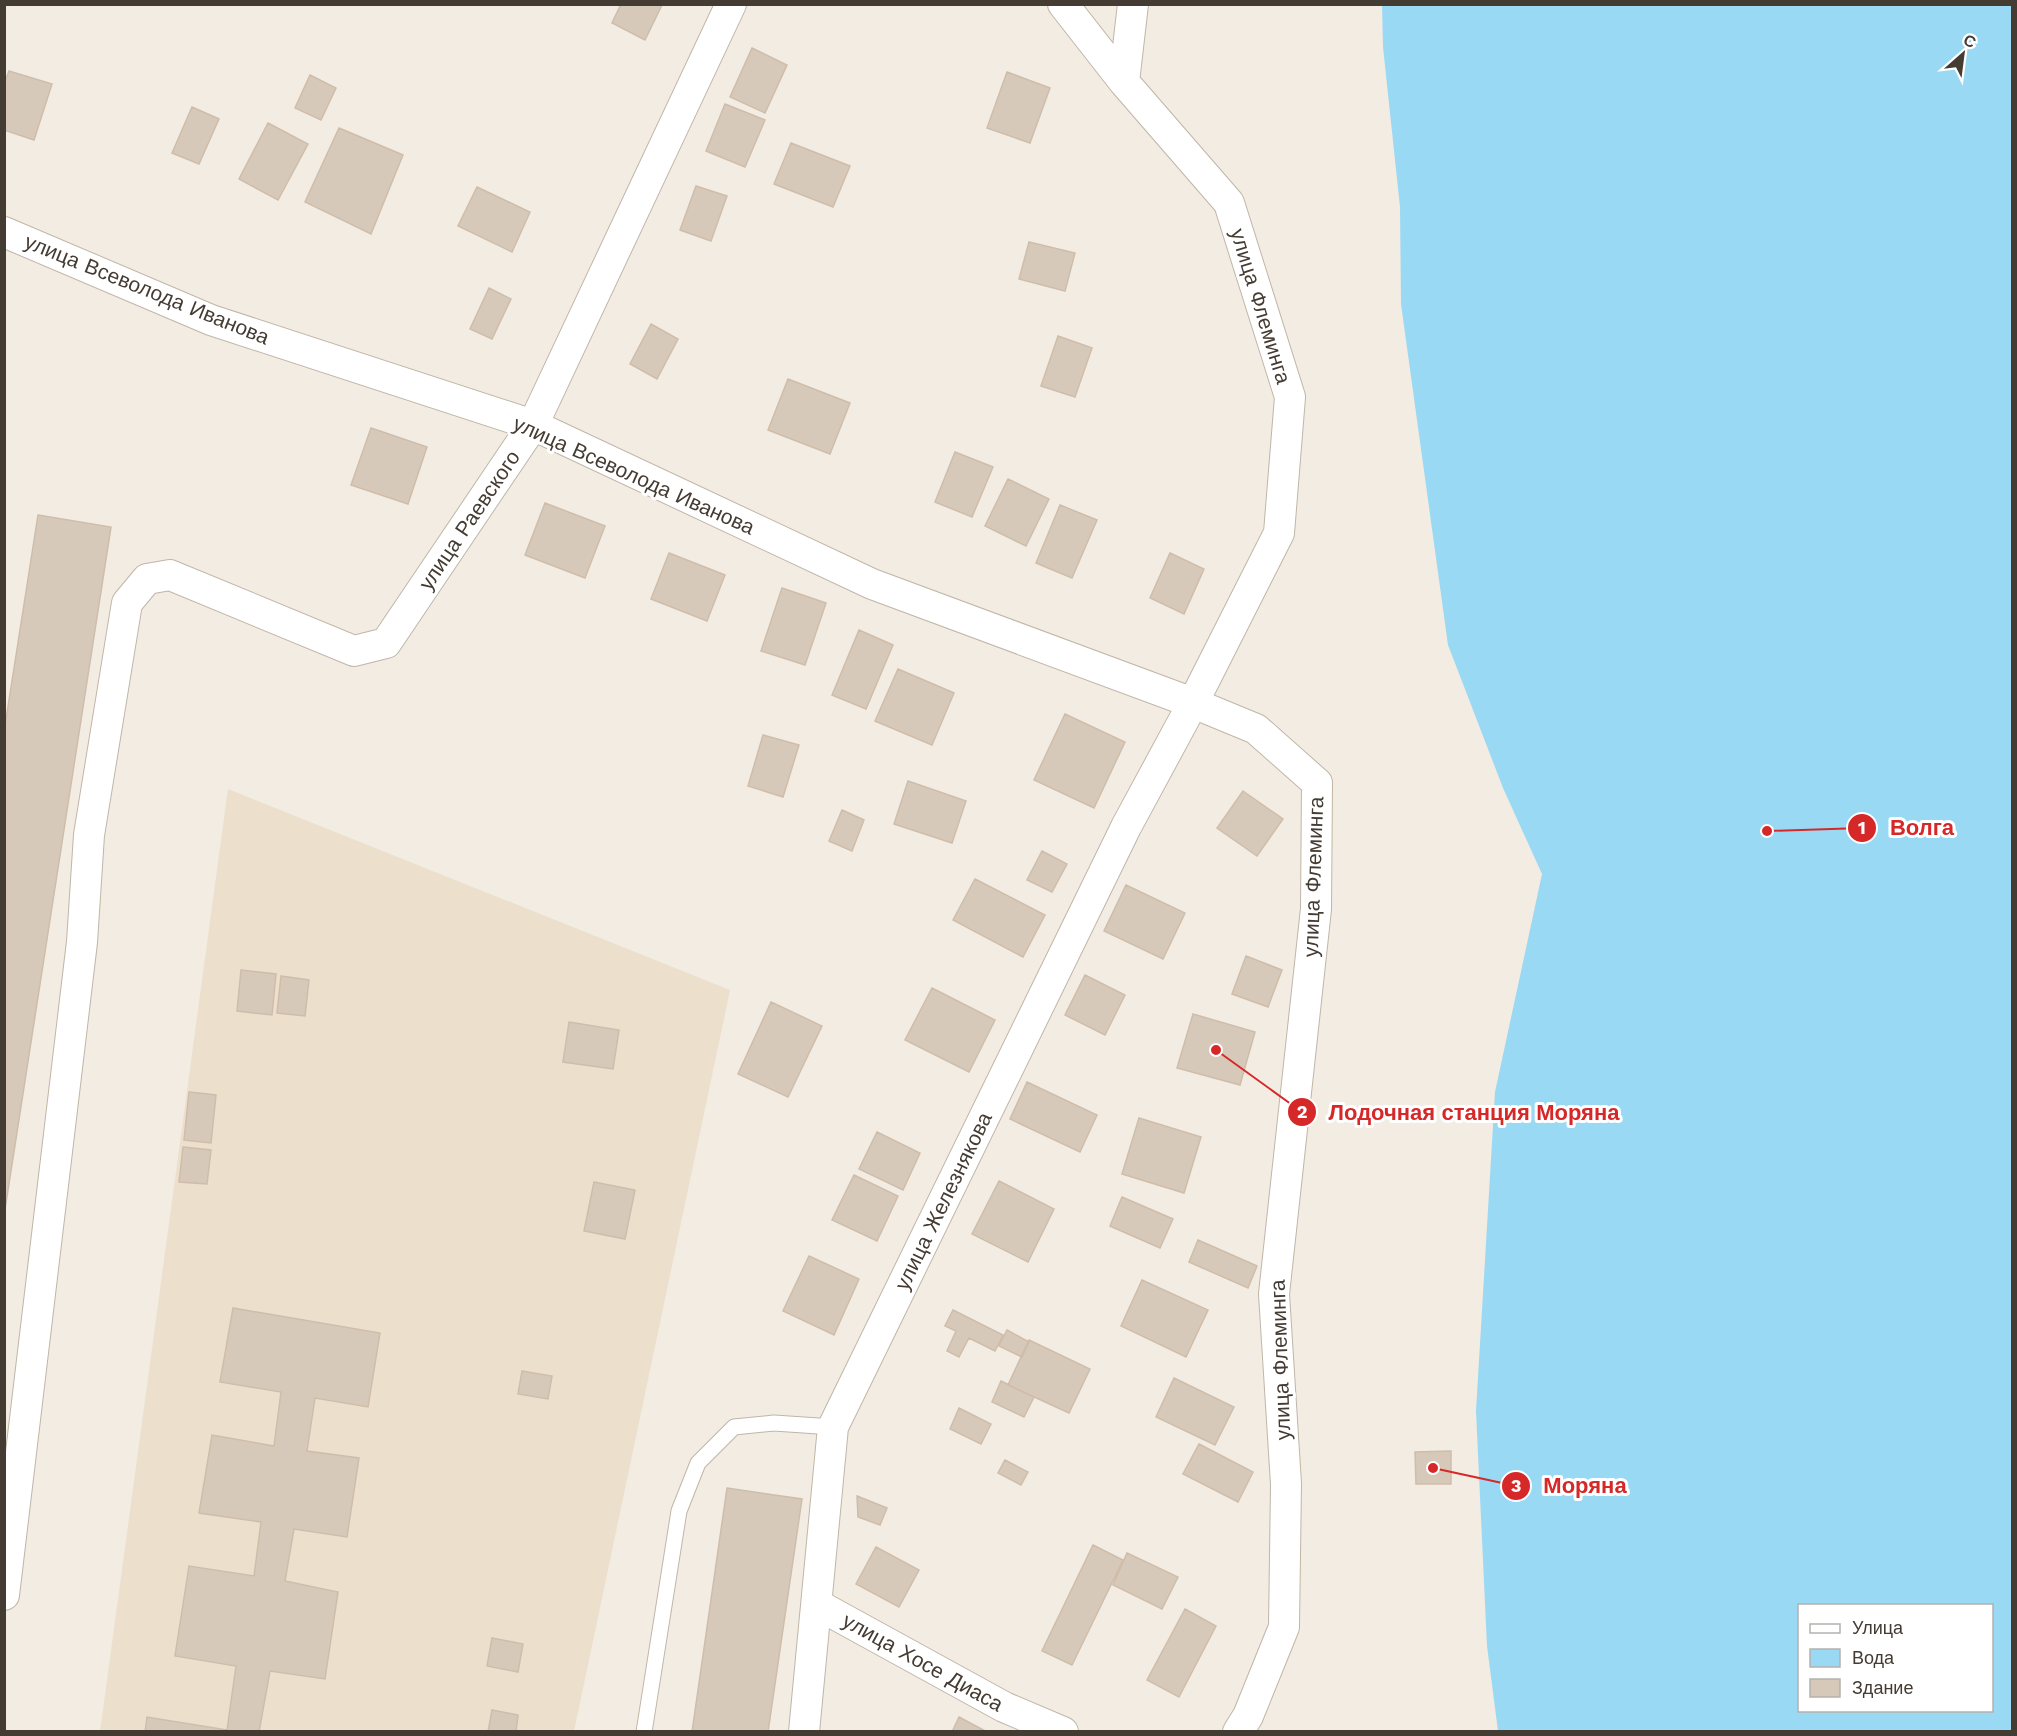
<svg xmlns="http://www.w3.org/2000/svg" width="2017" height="1736" viewBox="0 0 2017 1736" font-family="'Work Sans',sans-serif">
<rect width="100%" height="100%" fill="#f2ece2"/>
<path fill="#ecdfcb" d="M228,789l502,201 -156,741 -474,1z"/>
<path fill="#9ad9f3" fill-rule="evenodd" d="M1382,5h630v1726h-514l-11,-85 -11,-235 19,-319 47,-218 -39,-86 -55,-143 -47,-341 -1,-97 -17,-160zM1800,1606h192v104h-192z"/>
<path fill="#d7c9ba" stroke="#cfbdaa" stroke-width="1.5" d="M621,4l41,1 -17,35 -33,-17z
M752,48l35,17 -22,48 -35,-16z
M9,71l43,13 -18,56 -30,-10v-46z
M1007,72l43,16 -20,55 -43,-15z
M310,75l26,13 -15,32 -26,-12z
M725,104l40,16 -20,47 -39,-16z
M192,107l27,12 -20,45 -27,-11z
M268,123l40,21 -30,56 -39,-21z
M339,128l64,27 -32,79 -66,-32z
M791,143l59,23 -17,41 -59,-23z
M696,186l31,10 -16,45 -31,-11z
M477,187l53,25 -18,40 -54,-26z
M1029,242l46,11 -10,38 -46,-12z
M489,288l22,11 -19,40 -22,-10z
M651,324l27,15 -21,40 -27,-15z
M1058,336l34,12 -17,49 -34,-11z
M788,379l62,24 -20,51 -62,-24z
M371,428l56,19 -19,57 -57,-19z
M955,452l38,15 -21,50 -37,-15z
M1008,479l41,20 -23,47 -41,-20z
M545,503l60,23 -20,52 -60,-23z
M1060,505l37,15 -25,58 -36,-15z
M38,515l73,12 -107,689v-484z
M669,553l56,22 -18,46 -56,-22z
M1170,553l34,16 -20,45 -34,-16z
M782,588l44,15 -21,62 -44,-14z
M859,630l34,15 -27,64 -34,-14z
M898,669l56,24 -22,52 -57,-24z
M1065,714l60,28 -31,66 -60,-28z
M763,735l36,10 -16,52 -35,-11z
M908,781l58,20 -14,42 -58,-19z
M1243,791l40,28 -26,37 -40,-28z
M842,810l22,10 -12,31 -23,-10z
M1042,851l25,13 -15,28 -25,-12z
M975,879l70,36 -22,42 -70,-37z
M1126,885l59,28 -22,46 -59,-28z
M1246,956l36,14 -14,37 -36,-13z
M241,970l35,4 -4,41 -35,-4z
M1085,975l40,20 -20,40 -40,-20z
M281,976l28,4 -4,36 -28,-3z
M932,988l63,32 -26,52 -64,-32z
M771,1002l51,24 -34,71 -50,-23z
M1193,1014l62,18 -15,53 -63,-17z
M569,1022l50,8 -6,39 -50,-7z
M1027,1082l70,33 -17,37 -70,-33z
M189,1092l27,3 -5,48 -27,-3z
M1139,1118l62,19 -17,56 -62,-19z
M877,1132l43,21 -17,37 -44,-21z
M183,1147l28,3 -4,34 -28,-2z
M854,1175l44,21 -21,45 -45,-21z
M999,1181l55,28 -26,53 -56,-28z
M594,1182l41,8 -10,49 -41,-8z
M1122,1197l51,22 -13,29 -50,-22z
M1198,1240l59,26 -9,22 -59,-26z
M809,1256l50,23 -25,56 -51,-24z
M1142,1280l66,30 -22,47 -65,-31z
M233,1308l147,25 -12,74 -53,-9 -8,53 52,7 -12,79 -53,-8 -9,52 53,11 -13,87 -55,-8 -11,61h-114l2,-15 80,13 9,-64 -61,-10 14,-90 65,10 7,-54 -62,-9 13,-78 62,11 7,-54 -61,-10z
M953,1310l50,25 -8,16 -26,-13 -10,19 -12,-6 9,-20 -11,-5z
M1007,1330l22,12 -7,15 -23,-11z
M1029,1340l61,29 -21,44 -61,-28z
M522,1371l30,5 -4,23 -30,-5z
M1174,1378l60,29 -19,38 -59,-28z
M1001,1381l33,16 -10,20 -32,-15z
M959,1408l32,16 -10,20 -31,-15z
M1199,1444l54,28 -15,30 -55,-28z
M1451,1451v33h-35l-1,-32z
M1005,1460l23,12 -7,13 -23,-12z
M727,1488l75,11 -34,233h-76z
M857,1496l30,12 -7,17 -22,-8z
M1093,1545l30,15 -51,105 -30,-14z
M876,1547l43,23 -20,37 -43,-23z
M1127,1553l51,24 -16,32 -49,-24z
M1185,1609l31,17 -37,71 -32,-17z
M492,1638l31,6 -5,28 -31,-6z
M492,1710l26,5 -2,17h-28z
M959,1717l28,15h-35z"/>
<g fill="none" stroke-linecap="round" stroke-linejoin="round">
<defs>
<path id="lane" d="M644,1732l35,-221 19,-48 36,-36 40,-4 59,4"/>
<path id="street" d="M1063,4l61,78
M1133,4l-9,78 105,121 61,194 -11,136 -86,170 63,26 61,54 -1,126 -42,385 12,190 -2,143 -36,89 -10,16
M4,232l207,88 322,105 339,159 321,119 -67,124 -293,600 -29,305
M4,1595l78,-653 7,-107 38,-232 20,-24 23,-4 184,76 32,-8 147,-218 198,-421
M818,1605l186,102 59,25"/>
</defs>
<use href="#lane" stroke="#c1b5a8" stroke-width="17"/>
<use href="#street" stroke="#c1b5a8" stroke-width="32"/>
<use href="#lane" stroke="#fff" stroke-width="15"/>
<use href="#street" stroke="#fff" stroke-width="30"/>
</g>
<g text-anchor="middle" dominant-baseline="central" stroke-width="6" stroke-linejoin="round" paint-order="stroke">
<g font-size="21" fill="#443b33" stroke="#fff">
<text transform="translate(147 289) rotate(22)">улица Всеволода Иванова</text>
<text transform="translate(1261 306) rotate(73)">улица Флеминга</text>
<text transform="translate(634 475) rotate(24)">улица Всеволода Иванова</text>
<text transform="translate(469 520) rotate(-56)">улица Раевского</text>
<text transform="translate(1313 877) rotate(-88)">улица Флеминга</text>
<text transform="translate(943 1201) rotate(-64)">улица Железнякова</text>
<text transform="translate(1280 1360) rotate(-92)">улица Флеминга</text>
<text transform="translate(923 1662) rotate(29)">улица Хосе Диаса</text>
</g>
</g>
<path fill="none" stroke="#d62828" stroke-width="2" d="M1767 831L1862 828M1216 1050L1302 1112M1433 1468L1516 1486"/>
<g fill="#d62828" stroke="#fff" stroke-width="2">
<circle cx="1767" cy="831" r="6"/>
<circle cx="1216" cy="1050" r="6"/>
<circle cx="1433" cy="1468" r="6"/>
<circle cx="1862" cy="828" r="15"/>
<circle cx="1302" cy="1112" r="15"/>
<circle cx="1516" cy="1486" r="15"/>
</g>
<g font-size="18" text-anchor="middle" font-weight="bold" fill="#fff">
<text x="1862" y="834">1</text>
<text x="1302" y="1118">2</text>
<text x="1516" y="1492">3</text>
</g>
<g font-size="22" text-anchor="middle" font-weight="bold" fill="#d62828" stroke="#fff" stroke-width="6" stroke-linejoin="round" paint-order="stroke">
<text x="1922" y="835">Волга</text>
<text x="1474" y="1120">Лодочная станция Моряна</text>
<text x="1585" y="1493">Моряна</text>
</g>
<rect width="2017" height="1736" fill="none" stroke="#443b33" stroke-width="12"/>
<rect x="1798" y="1604" width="195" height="108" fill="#ffffff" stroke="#b4b1ad" stroke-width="1.5"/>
<rect x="1810" y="1624" width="30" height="9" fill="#ffffff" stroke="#b4b1ad" stroke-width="1.5"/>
<text x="1852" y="1634" font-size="18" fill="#443b33">Улица</text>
<rect x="1810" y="1649" width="30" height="18" fill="#9ad9f3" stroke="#b4b1ad" stroke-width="1.5"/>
<text x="1852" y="1664" font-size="18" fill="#443b33">Вода</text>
<rect x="1810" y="1679" width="30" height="18" fill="#d7c9ba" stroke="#b4b1ad" stroke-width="1.5"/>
<text x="1852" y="1694" font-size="18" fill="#443b33">Здание</text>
<g transform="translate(1963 54) rotate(28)" stroke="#ffffff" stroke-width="4.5" paint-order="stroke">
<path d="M0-4.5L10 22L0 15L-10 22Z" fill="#443b33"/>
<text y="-9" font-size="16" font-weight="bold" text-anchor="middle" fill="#443b33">С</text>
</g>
</svg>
